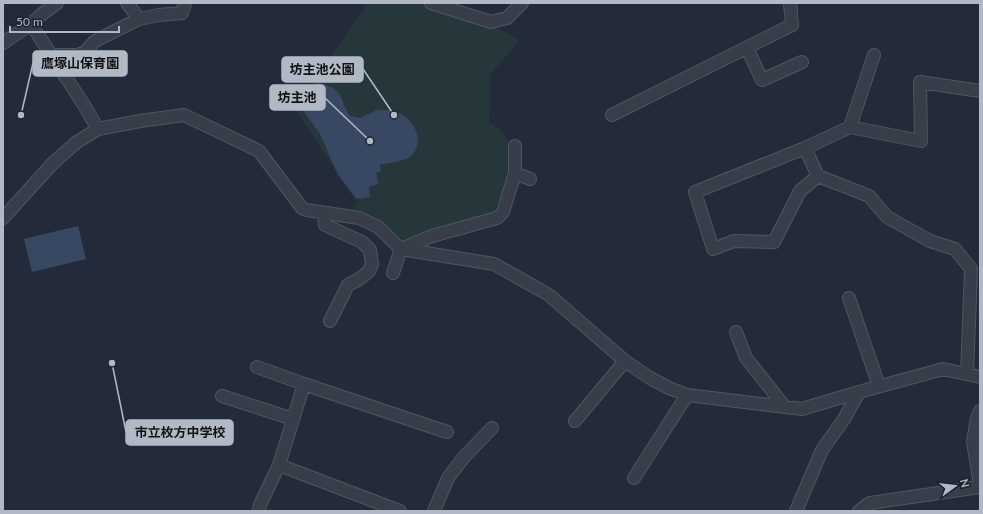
<svg xmlns="http://www.w3.org/2000/svg" width="983" height="514" viewBox="0 0 983 514" font-family="Lato,'Noto Sans JP',sans-serif">
<rect width="100%" height="100%" fill="#232b3a"/>
<path fill="#25373b" d="M369,3h55l67,22 29,15 -30,35 1,26 -2,22 9,5 11,13 -2,36 -7,22 -9,16 -41,10 -47,15 -15,-13 -37,-18 6,-6 -63,-96z"/>
<path fill="#394862" d="M318,83c27,6 20,14 32,33l11,2c4,-2 13,-7 16,-8 7,-1 18,0 24,4 14,7 24,28 11,41 -5,6 -23,8 -32,10l1,6 -5,2 2,11 -9,3 1,10 -13,2 -19,-24 -18,-41 -21,-29z
M78,226l8,33 -54,13 -8,-33z"/>
<g fill="none" stroke-linecap="round" stroke-linejoin="round">
<defs>
<path id="minor" d="M127,3l12,16
M431,3l60,19 16,-4 15,-15
M31,24l53,81 14,24
M3,43l28,-19 11,-10 15,-11
M747,48l15,32 40,-18
M51,55h26l8,-3 10,-11 44,-22 20,-4 23,-2 3,-10
M612,115l180,-90 -2,-22
M850,127l24,-72
M805,148l13,28
M515,173l15,6
M324,213l1,12 37,17 8,8 2,14 -3,7 -8,7 -13,7 -18,36
M3,218l50,-55 24,-21 21,-13 42,-8 44,-6 75,36 43,57 5,2 52,8 19,9 23,22 93,15 55,31 76,66 25,17 19,10 18,7 115,14 57,-17 84,-23 37,8
M393,273l8,-24 31,-13 65,-18 6,-6 12,-39v-27
M849,298l30,88
M736,332l10,26 39,49
M257,367l47,17 143,48
M967,374l4,-105 -16,-20 -25,-8 -43,-24 -18,-21 -51,-20 -18,15 -26,51 -40,-1 -21,8 -18,-57 110,-44 45,-21 71,14 -1,-59 60,9
M222,396l71,23
M980,411l-3,7 -4,24 7,43
M575,421l50,-60
M279,465l121,46
M634,478l53,-83
M259,511l1,-6 19,-40 25,-81
M434,511l14,-33 16,-21 28,-29
M796,511l26,-61 22,-31 15,-27
M859,511l11,-8 110,-16"/>
</defs>
<use href="#minor" stroke="#4f5662" stroke-width="14"/>
<use href="#minor" stroke="#373e4a" stroke-width="12"/>
</g>
<path fill="none" stroke="#b2b9c6" stroke-width="1.5" d="M21 115L33 63M394 115L363 69M370 141L325 98M112 363L126 432"/>
<g fill="#b2b9c6" stroke="#1c232f" stroke-width="1.5">
<circle cx="21" cy="115" r="4"/>
<circle cx="394" cy="115" r="4"/>
<circle cx="370" cy="141" r="4"/>
<circle cx="112" cy="363" r="4"/>
</g>
<g fill="#b2b9c6" stroke="#b2b9c6" stroke-width="1.5">
<rect x="33" y="51" width="94" height="25" rx="4"/>
<rect x="282" y="57" width="81" height="25" rx="4"/>
<rect x="270" y="85" width="55" height="25" rx="4"/>
<rect x="126" y="420" width="107" height="25" rx="4"/>
</g>
<g font-size="13" text-anchor="middle" font-weight="bold" fill="#111">
<text x="80" y="68">鷹塚山保育園</text>
<text x="322" y="74">坊主池公園</text>
<text x="297" y="102">坊主池</text>
<text x="180" y="437">市立枚方中学校</text>
</g>
<rect width="983" height="514" fill="none" stroke="#b2b9c6" stroke-width="8"/>
<g transform="translate(955 486) rotate(75)" stroke="#1c232f" stroke-width="3" paint-order="stroke">
<path d="M0-3L7 15L0 10L-7 15Z" fill="#b2b9c6"/>
<text y="-6" font-size="11" font-weight="bold" text-anchor="middle" fill="#b2b9c6">N</text>
</g>
<path d="M10 26v6h109v-6" fill="none" stroke="#b2b9c6" stroke-width="2"/>
<text x="16" y="26" font-size="12" fill="#b2b9c6" stroke="#1c232f" stroke-width="3" paint-order="stroke">50 m</text>
</svg>
